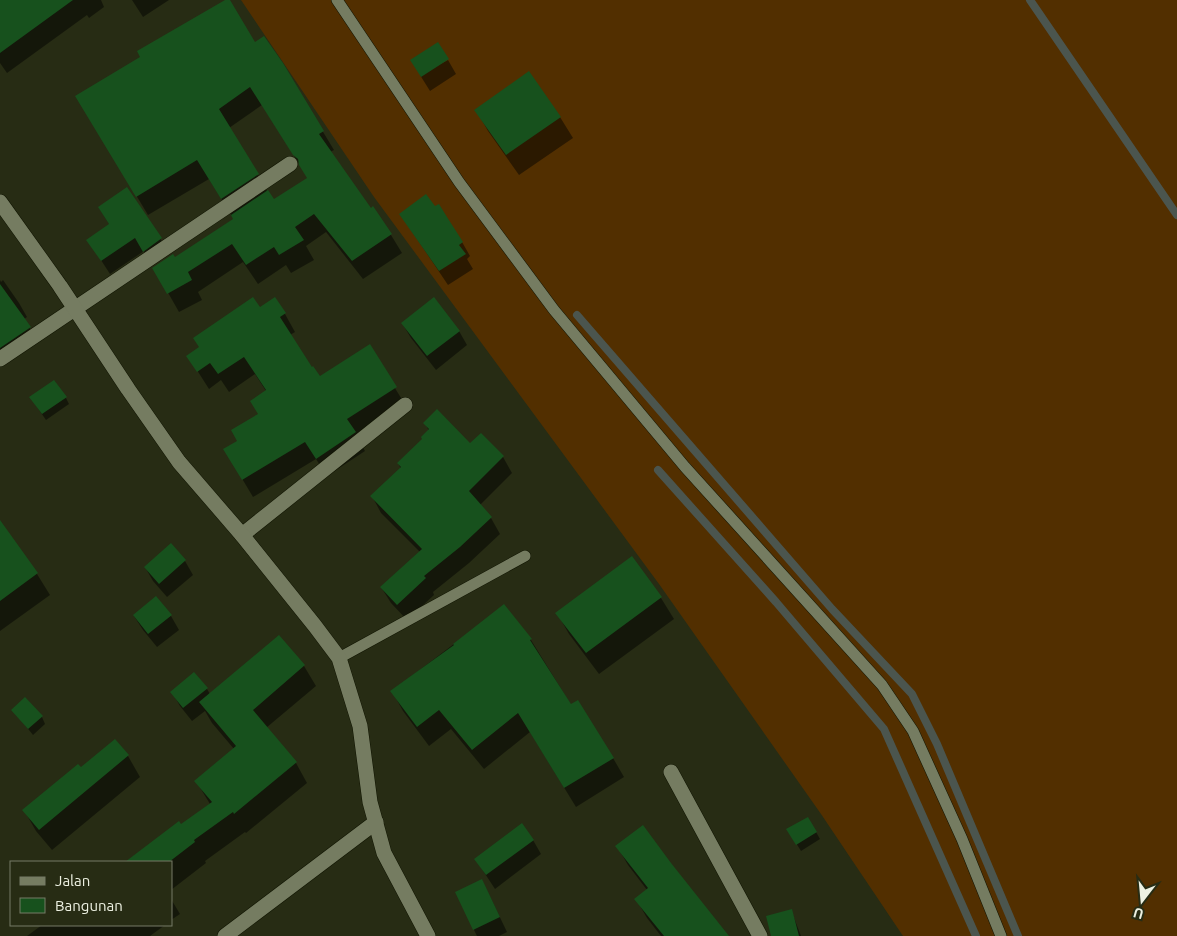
<svg xmlns="http://www.w3.org/2000/svg" width="1177" height="936" viewBox="0 0 1177 936" font-family="Ubuntu,sans-serif">
<rect width="100%" height="100%" fill="#272c14"/>
<path fill="#522f00" d="M241,0h936v936h-274l-82,-122 -162,-230 -285,-387z"/>
<path fill="#0007" fill-rule="evenodd" d="M0,0h101l3,7 -15,11 -2,-3 -80,58 -7,-10z
M132,0h37l-26,17z
M228,0l27,44 27,20 52,86 -4,2 41,58 20,25 11,18 -39,26 -37,-47 -20,14 8,14 -23,13 -5,-8 -28,19 -15,-22 -45,30 4,8 -23,12 -25,-44 21,-10 59,-39 -25,-40 -61,36 -60,-100 54,-58zM262,105l47,74 -36,22 -44,-73z
M448,60l8,14 -26,17 -10,-16z
M476,110l84,7 13,21 -54,37 -31,-44z
M126,189l44,64 -18,12 -8,-14 -34,23 -22,-34 22,-15 -11,-17z
M401,215l61,27 8,14 -3,3 6,10 -25,16z
M0,280l1,2 2,-2 16,23 8,14 -3,2 14,22 -38,22z
M260,309l25,5 10,18 -5,3 29,43 50,-32 37,60 -49,31 8,14 -38,25 -11,-17 -63,38 -28,-47 14,-8 20,-27 7,-24 -11,-17 -26,18 -8,-12 -12,9 -21,-33z
M402,323l57,8 8,14 -31,25 -25,-32z
M66,398l3,6 -23,16 -11,-16z
M425,423l45,22 33,12 9,16 -32,32 11,13 9,16 -31,29 -36,29 1,3 -27,25 -16,-17 -10,-16 39,-35 -39,-39 -9,-17 29,-27 -3,-6 25,-23 6,-9z
M0,522l37,52 13,21 -50,36z
M632,558l29,40 13,21 -75,55 -30,-40 -12,-21z
M185,561l8,14 -26,22 -14,-16 -8,-14z
M504,606l27,34 40,65 42,53 11,19 -48,30 -46,-75 -46,37 -33,-40 -22,17 -26,-35 -11,-20z
M134,616h37l8,14 -22,17 -14,-17z
M279,637l25,29 12,20 -50,42 30,35 11,20 -61,50 -1,-1 -40,29 1,2 -35,27v-28h-45l52,-39 3,3 29,-22 -14,-23 38,-32 -22,-26 -7,-12 -13,10 -12,-15 -8,-14 35,-3 3,5z
M13,710l29,7 3,7 -12,11z
M115,740l13,16 12,21 -88,73 -16,-19 -12,-21 57,-41z
M808,818l12,21 -19,12 -13,-21z
M533,840l8,14 -46,35 -19,-29z
M617,846l53,17 57,73h-66l-14,-18 -11,-19 11,-9 -19,-25z
M482,880l25,52 -8,4h-22l-3,-6z
M171,899l9,15 -9,6z
M791,910l10,26h-29z
M42,925h123l-15,11h-123z"/>
<g fill="none" stroke-linecap="round" stroke-linejoin="round">
<path stroke="#4b554e" stroke-width="8" d="M1030,0l147,215
M577,315l255,294 80,85 25,50 81,192
M658,470l118,132 108,127 92,207"/>
</g>
<path fill="#17511d" d="M0,0h73l-73,53z
M225,0h5l25,42 9,-6 19,27 41,68 -5,3 52,74 2,-2 19,28 -40,27 -38,-47 -19,13 9,13 -25,15 -5,-8 -28,18 -14,-21 -44,28 4,8 -25,14 -15,-26 21,-14 2,3 58,-38 -2,-4 37,-25 6,9 33,-21 -8,-13 -1,-6 -5,-4 -43,-68 -31,22 40,65 -38,25 -24,-39 -61,37 -61,-101 65,-39 -3,-6z
M438,42l11,17 -28,18 -11,-17z
M529,71l32,46 -55,38 -32,-45z
M127,187l35,51 -19,14 -8,-14 -34,23 -15,-21 23,-16 -11,-17z
M426,194l9,12 4,-2 8,13 16,25 -4,3 7,9 -27,17 -40,-57z
M0,284l31,43 -31,21z
M253,297l7,10 15,-10 11,16 -6,4 32,50 1,-1 7,10 50,-32 27,43 -50,32 9,13 -40,27 -11,-17 -63,38 -19,-31 14,-8 -6,-11 27,-16 -8,-13 16,-11 -22,-33 -26,17 -8,-11 -13,9 -11,-16 13,-9 -6,-9z
M434,297l26,34 -33,25 -26,-33z
M54,380l13,17 -25,17 -13,-17z
M437,409l33,34 11,-10 23,23 -35,35 23,26 -32,30 -36,29 2,2 -29,27 -17,-18 42,-38 -52,-53 31,-29 -4,-4 25,-24 -1,-2 8,-8 -6,-6z
M0,520l38,53 -38,28z
M171,543l15,17 -27,24 -15,-17z
M632,556l30,41 -76,56 -31,-40z
M156,596l16,19 -24,19 -15,-19z
M504,604l28,35 -2,1 41,64 7,-4 36,58 -50,30 -46,-75 -46,37 -33,-40 -22,17 -27,-36 64,-46 -1,-1z
M279,635l26,30 -52,45 44,52 -63,52 -1,-2 -39,28 1,2 -26,20h-44l54,-41 2,3 31,-22 -18,-21 42,-35 -37,-44z
M194,672l14,16 -25,20 -13,-16z
M25,697l18,19 -15,13 -17,-19z
M115,739l14,16 -90,75 -17,-20 56,-46 3,3z
M808,817l9,15 -21,13 -10,-16z
M522,823l12,17 -48,35 -12,-16z
M643,825l28,38 58,73h-65l-30,-37 14,-11 -33,-42z
M482,879l18,38 -27,13 -18,-38z
M792,909l7,27h-28l-5,-20z"/>
<g fill="none" stroke-linecap="round" stroke-linejoin="round">
<defs>
<path id="lane" d="M337,0l122,182 95,128 131,157 197,218 31,46 49,108 39,97
M339,658l186,-102"/>
<path id="street" d="M0,359l290,-195
M242,535l163,-130
M671,772l89,164
M225,936l151,-114"/>
<path id="secondary" d="M0,202l60,84 68,103 51,73 63,73 73,91 24,32 21,68 10,76 14,51 44,83"/>
</defs>
<use href="#lane" stroke="#101401" stroke-width="12"/>
<use href="#street" stroke="#101401" stroke-width="16"/>
<use href="#secondary" stroke="#101401" stroke-width="16"/>
<use href="#lane" stroke="#757c61" stroke-width="11"/>
<use href="#street" stroke="#757c61" stroke-width="15"/>
<use href="#secondary" stroke="#757c61" stroke-width="15"/>
</g>
<rect x="10" y="861" width="162" height="65" fill="#272c14" stroke="#767b66"/>
<rect x="20" y="877" width="25" height="8" fill="#757c61" stroke="#767b66"/>
<text x="55" y="886" font-size="15" fill="#edf1e2">Jalan</text>
<rect x="20" y="898" width="25" height="15" fill="#17511d" stroke="#767b66"/>
<text x="55" y="911" font-size="15" fill="#edf1e2">Bangunan</text>
<g transform="translate(1142 901) rotate(196)" stroke="#272c14" stroke-width="4" paint-order="stroke">
<path d="M0-4L9 19L0 12L-9 19Z" fill="#edf1e2"/>
<text y="-8" font-size="14" font-weight="bold" text-anchor="middle" fill="#edf1e2">U</text>
</g>
</svg>
